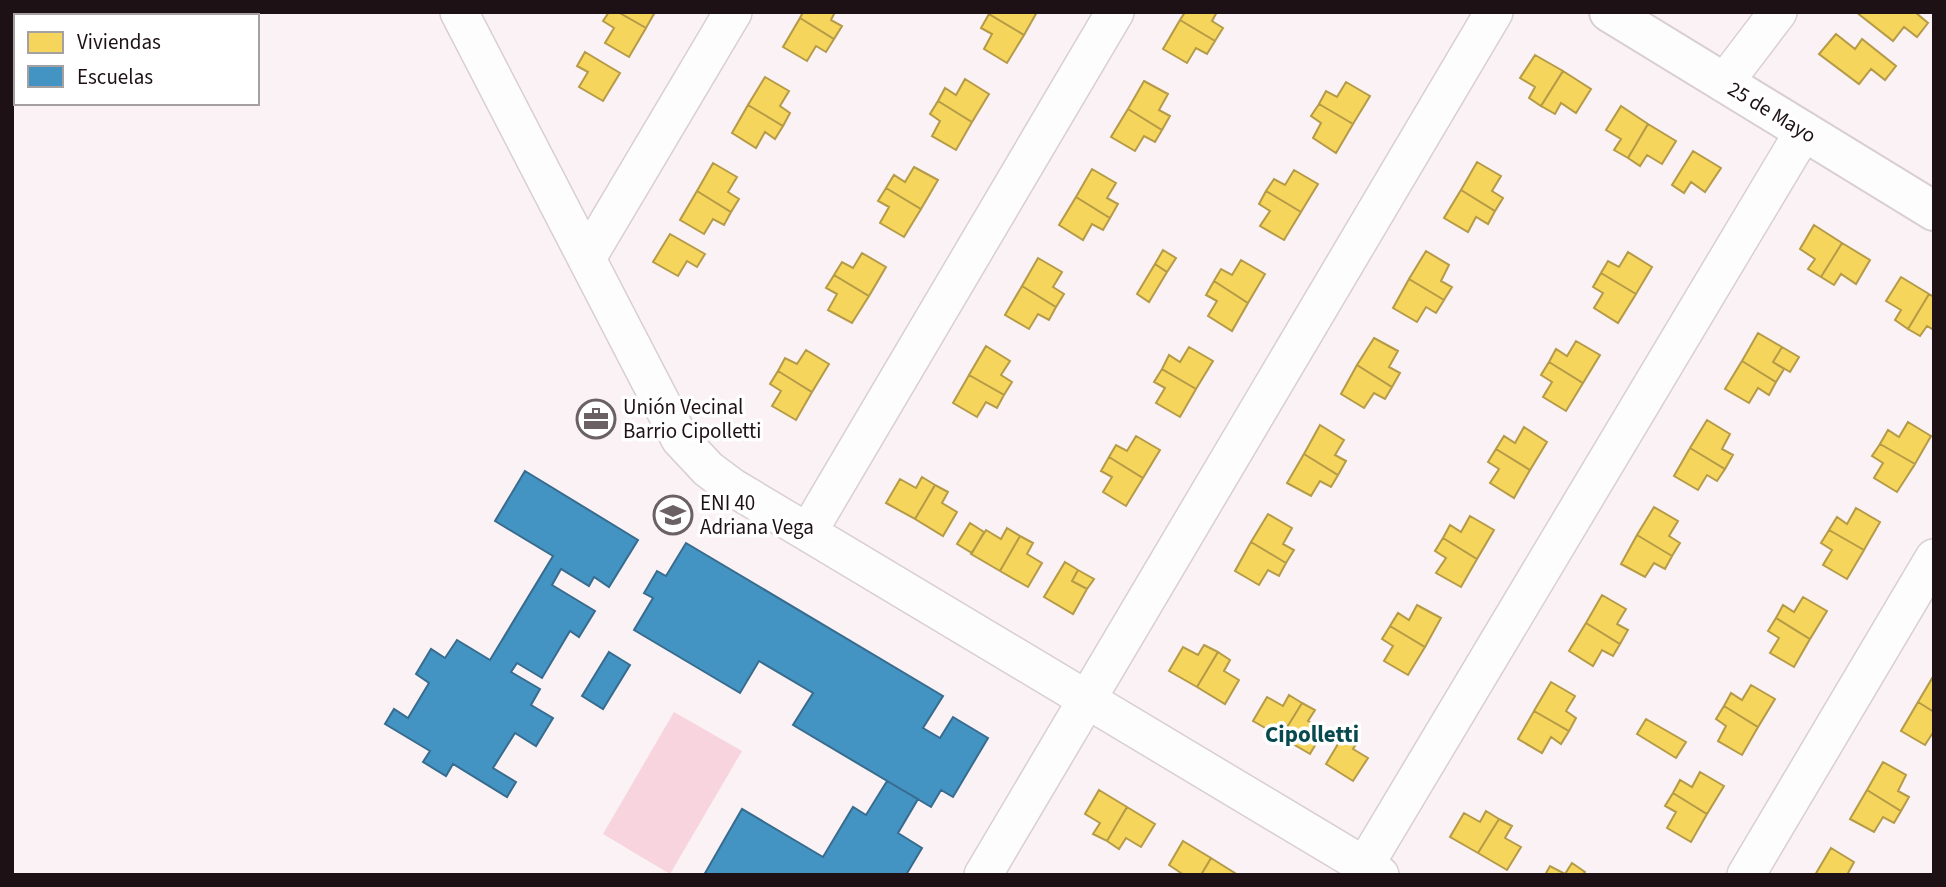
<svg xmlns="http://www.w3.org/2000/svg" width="1946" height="887" viewBox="0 0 1946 887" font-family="'Source Sans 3',sans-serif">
<rect width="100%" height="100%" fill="#faf2f4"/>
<path fill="#f8d4de" d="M674,712l68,39 -72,123 -67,-40z"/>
<path fill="#f6d55c" stroke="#b59a47" stroke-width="2" d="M609,12h9l28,16 -17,29 -24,-14 9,-15 -11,-7z
M618,12h37l-9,16z
M803,12h32l-4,8 11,6 -8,13 -34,-21z
M991,12h46l-13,23 -35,-21z
M1185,12h32l-5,9 11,7 -8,13 -35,-21z
M1856,12h59l13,11 -11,14 -13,-10 -11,14z
M989,14l35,21 -17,28 -23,-14 8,-15 -11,-6z
M800,18l34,21 -8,13 -10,-6 -9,15 -24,-14z
M1180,20l35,21 -8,13 -11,-6 -9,15 -24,-14z
M1836,34l19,15 7,-10 34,27 -11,14 -14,-11 -12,15 -40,-30z
M585,52l35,21 -17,28 -24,-14 9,-15 -11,-6z
M1535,55l28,16 -22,35 -12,-8 6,-11 -15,-9z
M1563,71l28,18 -15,24 -15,-10 -6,11 -14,-8z
M765,77l24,14 -9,15 10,7 -7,13 -35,-21z
M965,79l24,15 -17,28 -34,-21 7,-13 11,7z
M1144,81l24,13 -9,16 11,6 -8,14 -34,-21z
M1346,82l24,14 -17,28 -34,-20 7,-13 11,6z
M938,101l34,21 -16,28 -24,-14 8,-15 -10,-7z
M1319,104l34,20 -17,29 -23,-15 8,-15 -10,-7z
M748,105l35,21 -8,13 -10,-7 -9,16 -24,-15z
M1621,106l27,18 -20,34 -14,-8 7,-11 -15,-9z
M1128,109l34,21 -7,12 -11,-6 -9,15 -24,-14z
M1648,124l28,17 -14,23 -15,-9 -7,11 -12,-8z
M1693,151l28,17 -16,24 -14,-10 -7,11 -12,-8z
M1477,162l24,14 -9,15 11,7 -8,13 -34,-21z
M713,163l24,14 -9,15 11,7 -8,13 -34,-21z
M914,167l24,13 -17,29 -35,-21 8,-13 11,7z
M1092,169l24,14 -9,15 11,6 -8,14 -34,-21z
M1294,170l24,14 -17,28 -35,-21 8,-12 11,6z
M886,188l35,21 -17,28 -24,-14 9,-16 -11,-6z
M1461,190l34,21 -7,13 -12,-7 -8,15 -24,-14z
M697,191l34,21 -7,13 -11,-6 -9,15 -24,-14z
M1266,191l35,21 -17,28 -24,-14 10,-15 -11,-7z
M1076,197l34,21 -7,12 -11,-6 -9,16 -24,-15z
M1814,225l28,18 -21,34 -13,-8 7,-10 -15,-10z
M670,234l35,20 -8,13 -10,-6 -9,15 -25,-14z
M1842,243l28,17 -14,24 -15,-10 -7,11 -13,-8z
M1163,250l13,8 -9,14 -12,-8z
M1426,251l23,14 -8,16 11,6 -8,13 -35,-21z
M1628,252l24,15 -16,27 -35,-21 7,-12 11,6z
M862,253l24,14 -17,29 -35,-21 8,-13 11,6z
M1038,258l24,14 -9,15 11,7 -8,13 -34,-21z
M1241,260l24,14 -17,29 -34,-22 7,-12 11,6z
M1155,264l12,8 -18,30 -12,-8z
M1601,273l35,21 -18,29 -24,-15 9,-15 -10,-6z
M834,275l35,21 -17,27 -24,-13 9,-16 -11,-6z
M1901,277l28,17 -21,35 -13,-9 6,-10 -15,-9z
M1409,279l35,21 -8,13 -10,-6 -9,15 -24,-14z
M1214,281l34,22 -16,28 -24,-15 9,-15 -11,-6z
M1022,286l34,21 -7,13 -11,-6 -9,15 -24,-14z
M1929,294l5,3v33l-7,-4 -7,10 -12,-7z
M1758,333l24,14 -9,15 11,7 -8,13 -34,-21z
M1374,338l24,13 -9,16 11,6 -8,14 -35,-22z
M1576,341l24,14 -17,28 -34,-21 7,-13 11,7z
M986,346l24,15 -9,14 11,7 -8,13 -35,-20z
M1189,347l24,14 -17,28 -34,-20 7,-14 11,7z
M1782,347l17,10 -9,15 -17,-10z
M806,350l23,14 -17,28 -34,-21 7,-13 12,6z
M1742,361l34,21 -7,13 -11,-7 -9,15 -24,-14z
M1549,362l34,21 -17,28 -23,-14 9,-15 -11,-7z
M1357,365l35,22 -7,12 -11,-6 -10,15 -23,-14z
M1162,369l34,20 -16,28 -24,-14 9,-15 -11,-6z
M778,371l34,21 -16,28 -24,-14 9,-15 -11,-7z
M969,375l35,20 -7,13 -11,-6 -9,15 -24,-14z
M1707,420l23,14 -8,15 11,6 -8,14 -35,-21z
M1908,422l23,14 -16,28 -35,-20 8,-14 11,7z
M1320,425l24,15 -9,15 11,6 -8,14 -34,-21z
M1524,427l23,15 -17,28 -34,-21 8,-13 11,7z
M1136,436l24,14 -17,28 -34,-21 7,-12 11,6z
M1880,444l35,20 -18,28 -23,-14 9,-15 -11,-7z
M1690,448l35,21 -8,12 -10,-6 -9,15 -24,-14z
M1496,449l34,21 -16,28 -24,-15 9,-14 -11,-7z
M1304,454l34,21 -7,12 -11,-6 -9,15 -24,-13z
M1109,457l34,21 -17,28 -23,-14 9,-15 -11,-6z
M922,477l13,8 -20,34 -29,-16 14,-24 16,9z
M935,485l13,7 -6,11 15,9 -14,24 -28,-17z
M1654,507l24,14 -9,15 11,7 -8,13 -35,-21z
M1856,508l24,14 -16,28 -35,-20 8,-13 10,7z
M1268,514l24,14 -9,16 11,6 -8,13 -35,-21z
M1470,516l24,14 -17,29 -34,-21 7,-13 11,7z
M970,523l14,9 -12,21 -15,-9z
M1007,528l13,8 -20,35 -29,-17 15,-24 15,9z
M1829,530l35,20 -17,29 -24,-14 9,-15 -11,-7z
M1637,535l35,21 -7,13 -11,-6 -9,14 -24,-13z
M1020,536l13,7 -6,11 15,9 -14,24 -28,-16z
M1443,538l34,21 -16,28 -25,-14 10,-15 -11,-7z
M1251,542l35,21 -7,13 -11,-6 -9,15 -24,-14z
M1065,562l13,8 -6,11 15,8 -14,25 -29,-17z
M1078,570l16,9 -7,10 -15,-8z
M1602,595l24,14 -9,15 11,6 -8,14 -34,-21z
M1803,597l24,14 -17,28 -34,-21 7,-13 11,7z
M1417,605l24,13 -16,29 -35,-21 8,-13 11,7z
M1776,618l34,21 -16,28 -24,-14 9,-15 -11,-7z
M1586,623l34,21 -7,12 -11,-6 -9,16 -24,-15z
M1390,626l35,21 -17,28 -24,-14 9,-15 -11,-7z
M1204,645l14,7 -21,35 -28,-16 14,-24 15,8z
M1218,652l12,8 -6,11 15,9 -14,24 -28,-17z
M1934,675v37l-16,-10z
M1551,682l24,14 -9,15 10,7 -7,13 -35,-20z
M1751,685l24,14 -17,28 -34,-21 7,-13 11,7z
M1289,695l13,8 -21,34 -28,-16 14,-24 16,9z
M1918,702l16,10v19l-9,14 -24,-14z
M1302,703l13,7 -7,11 16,9 -14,24 -29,-17z
M1724,706l34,21 -16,28 -24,-14 8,-15 -10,-7z
M1534,711l35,20 -8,13 -10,-7 -9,16 -24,-14z
M1646,719l40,23 -10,16 -39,-24z
M1347,729l13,9 -7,11 15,9 -15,23 -27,-17z
M1883,762l23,13 -8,16 11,6 -8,14 -34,-21z
M1700,772l24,14 -17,28 -34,-21 7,-13 12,7z
M1099,790l28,17 -20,34 -14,-7 7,-11 -15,-9z
M1867,790l34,21 -7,12 -11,-6 -9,15 -24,-13z
M1673,793l34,21 -16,28 -24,-14 9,-16 -11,-6z
M1127,807l28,17 -14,23 -15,-9 -7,11 -12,-8z
M1486,811l13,8 -21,34 -28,-16 14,-24 16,9z
M1499,819l13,7 -7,12 16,9 -14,23 -29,-17z
M1183,841l28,17 -10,17h-17l-15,-10z
M1831,848l23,14 -7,13h-32z
M1211,858l27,17h-37z
M1572,863l13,9 -2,3h-38l5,-9 15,8z"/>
<path fill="#4393c3" stroke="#386c8f" stroke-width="2" d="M525,471l113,69 -29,47 -15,-10 -5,9 -28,-17 -9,16 43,26 -16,26 -9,-6 -28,47 -25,-15 -6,9 29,17 -9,16 22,13 -17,28 -21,-13 -22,35 23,14 -9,15 -54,-33 -7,12 -23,-14 7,-11 -45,-27 9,-15 14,9 21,-35 -13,-9 15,-25 14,9 12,-18 33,20 63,-104 -58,-35z
M686,543l257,153 -20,32 17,10 13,-21 35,21 -35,59 -12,-7 -10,17 -138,-82 20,-32 -54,-32 -19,32 -106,-63 19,-32 -9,-5 13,-22 9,5z
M609,652l21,13 -27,44 -21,-13z
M887,781l31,18 -20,34 24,15 -16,27h-202l38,-66 81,48 30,-50 13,8z"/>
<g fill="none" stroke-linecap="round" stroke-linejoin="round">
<defs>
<path id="minor" d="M459,12l221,427 28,30 24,18 648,388
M1724,83l54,-71
M587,258l146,-246
M808,532l307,-520
M983,875l511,-863
M1359,875l445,-744
M1746,875l188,-317"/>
<path id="tertiary" d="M1609,12l325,199"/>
</defs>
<use href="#minor" stroke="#d9cfd2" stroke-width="40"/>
<use href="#tertiary" stroke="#d9cfd2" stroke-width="42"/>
<use href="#minor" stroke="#fefdfd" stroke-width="37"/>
<use href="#tertiary" stroke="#fefdfd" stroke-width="38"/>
</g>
<defs>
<symbol id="office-ring" viewBox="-11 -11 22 22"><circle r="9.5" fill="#fff" stroke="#6b6063" stroke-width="1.5"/><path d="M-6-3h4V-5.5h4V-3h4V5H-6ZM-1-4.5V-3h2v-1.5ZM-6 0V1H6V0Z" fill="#6b6063"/></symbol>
<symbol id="school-ring" viewBox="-11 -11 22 22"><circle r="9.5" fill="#fff" stroke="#6b6063" stroke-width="1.5"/><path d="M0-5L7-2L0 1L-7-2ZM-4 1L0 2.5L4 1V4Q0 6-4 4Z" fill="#6b6063"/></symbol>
</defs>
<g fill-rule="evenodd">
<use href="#office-ring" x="574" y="397" width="44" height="44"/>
<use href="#school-ring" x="651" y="493" width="44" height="44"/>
</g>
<g text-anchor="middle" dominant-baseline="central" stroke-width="7" stroke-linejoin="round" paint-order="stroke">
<g font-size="21" fill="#1e1115" stroke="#fff">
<text transform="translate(1772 112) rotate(31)">25 de Mayo</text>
</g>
<g font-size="21" fill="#1e1115" stroke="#fff" text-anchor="start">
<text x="623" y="407">Unión Vecinal<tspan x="623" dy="24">Barrio Cipolletti</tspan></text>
<text x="700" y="503">ENI 40<tspan x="700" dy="24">Adriana Vega</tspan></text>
</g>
<g font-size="23" font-weight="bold" fill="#08494f" stroke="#fff">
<text x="1312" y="734">Cipolletti</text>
</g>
</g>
<rect width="1946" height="887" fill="none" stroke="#1e1115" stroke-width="28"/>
<rect x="14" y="14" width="245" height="91" fill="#ffffff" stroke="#a5a0a1" stroke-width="2"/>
<rect x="28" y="32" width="35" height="21" fill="#f6d55c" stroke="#a5a0a1" stroke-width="2"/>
<text x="77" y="49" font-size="21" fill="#1e1115">Viviendas</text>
<rect x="28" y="66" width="35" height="21" fill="#4393c3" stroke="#a5a0a1" stroke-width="2"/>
<text x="77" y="84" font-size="21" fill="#1e1115">Escuelas</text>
</svg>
